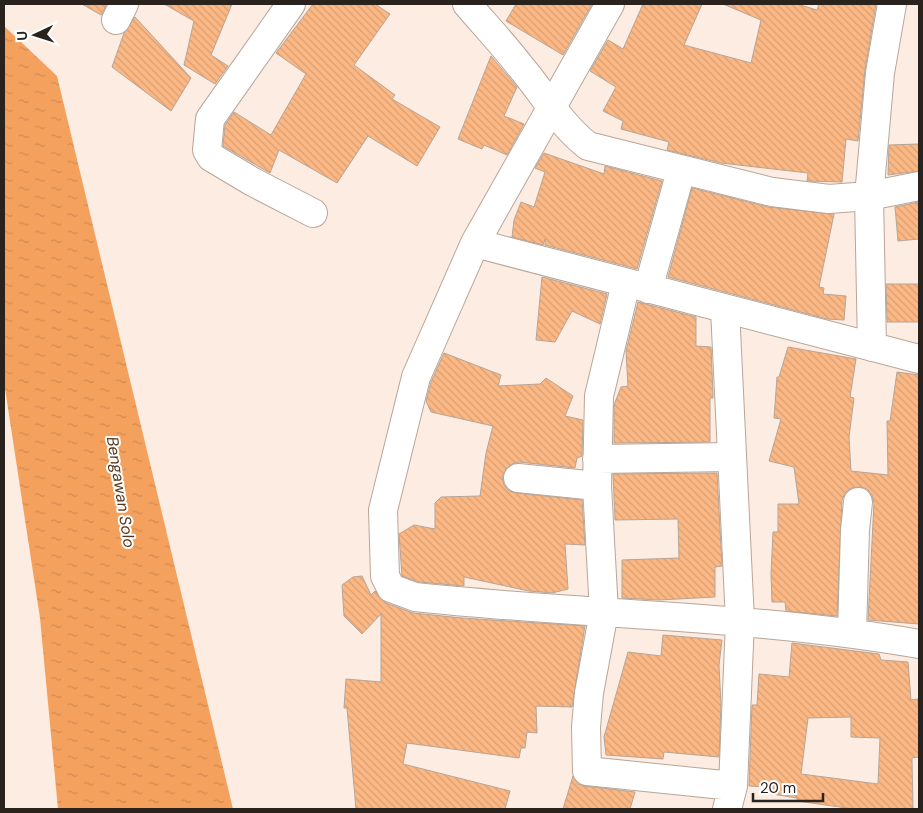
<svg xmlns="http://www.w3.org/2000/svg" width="923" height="813" viewBox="0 0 923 813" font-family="'DM Sans',sans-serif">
<defs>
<pattern id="water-ripples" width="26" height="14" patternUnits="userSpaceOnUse" patternTransform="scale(1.25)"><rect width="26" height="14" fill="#f4a15e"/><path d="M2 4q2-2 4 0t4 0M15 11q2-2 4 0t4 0" fill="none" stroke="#d18a51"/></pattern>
<pattern id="building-back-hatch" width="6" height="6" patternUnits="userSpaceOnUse" patternTransform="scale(1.25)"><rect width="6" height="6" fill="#fcb884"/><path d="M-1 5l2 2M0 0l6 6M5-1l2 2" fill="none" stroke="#d89e72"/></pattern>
</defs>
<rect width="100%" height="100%" fill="#fcece1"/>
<path fill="url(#water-ripples)" d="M4,26l53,50 176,733h-175l-18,-191 -36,-236z"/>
<path fill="url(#building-back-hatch)" stroke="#b7a597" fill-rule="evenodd" d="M82,4h25l-6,11z
M164,4h68l-21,51 17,11 -13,18 -31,-19 10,-44z
M313,4h62l15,10 -36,51 41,30 -3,4 48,28 -23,39 -49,-30 -31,47 -58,-33 -9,23 -47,-27 2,-21 9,-13 37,23 35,-61 -30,-21z
M516,4h76l-29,51 -57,-34z
M643,4h59l-18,41 67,18 10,-43 -38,-16h74l20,6 2,-6h57l-11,66 -7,71 -12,-2 -4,43 -35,-1 1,-8 -87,-10 -54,-13 2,-8 -48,-13 2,-8 -20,-10 13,-24 -26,-16 18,-31 15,9z
M135,17l56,61 -20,33 -59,-44 12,-34z
M491,56l26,31 -13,29 20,8 -17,31 -23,-10 -2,4 -24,-10z
M919,144v27l-31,4 1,-30z
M544,153l60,21 1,-8 57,15 -25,88 -92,-24v-6l-2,6 -31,-8 2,-17 7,-18 13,5 11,-35 -10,-4z
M692,188l76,19 66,7 -15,73 5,1 -1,6 23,2 -2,24 -17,-1 -159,-42z
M919,202v37l-21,2 -3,-34z
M542,277l65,17 -7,30 -28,-13 -17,31 -19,-2z
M886,284h33v38h-32z
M638,302l58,15v29l15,1 2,48v3h-3v44l-96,1v-38l7,-18 7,-1 -2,-35z
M788,347l68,12 -6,38 4,1 -5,39 2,34 37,4 -1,-54h3l7,-49 22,3v249l-51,-4 6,-117 -2,-8 -5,-6 -7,-2 -9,1 -6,5 -3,7 -5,116 -51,-5 -1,-9h-13l-1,-28 2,-42h5v-28h21l-5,-37 -25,-6 12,-42 -7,-1 3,-41h2z
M444,353l57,22 -3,11 42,-2 6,-6 27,18 -8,20 18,4 -1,36 -5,2 -2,10 -56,-6 -7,2 -6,5 -4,8 2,8 5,6 7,2 66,7 3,45 -20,-1 3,45 -16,4 -23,-2 -65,-14v9l-45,-4 -17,-6 -3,-42 15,-9 21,4v-26l6,-6 39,-1 6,-43 7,-27 -62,-14 -5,-11 5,-19z
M717,473l5,93 -7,1v30l-56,3 -37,-2v-38l57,-2 -1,-39 -63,1 -2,-46z
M362,576l9,19 4,-4 11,12 27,10 49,5 123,8 -13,81 -36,-1 1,27 -10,-1 -2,16h-4l-2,10 -112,-15 -4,21 107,27 -5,18h-149l-9,-101h-3l2,-29 35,3v-68l-19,20 -18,-18 -2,-31 11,-8z
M663,635l59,5 -3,25 2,40 -2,52 -55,-5 -1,7 -57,-4 -2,-18 24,-85 33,4z
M792,643l87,11 2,6 27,2 3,38 7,-1 1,22v36l-7,1 1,51h-59l-57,-8v-3l-31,-5v-6l-17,-1 3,-81h5l2,-31 30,3zM851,717v20l29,1 -2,46 -77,-10 7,-56z
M573,776l5,8 7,2 50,6 -5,17h-67z"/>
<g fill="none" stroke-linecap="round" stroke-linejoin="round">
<defs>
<path id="minor" d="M291,4l-81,115 -3,31 4,7 42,25 60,31
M467,4c17,20 36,40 53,62 23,27 40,58 68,80l184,46 57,7 40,-3 50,-10
M610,4l-135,239 -59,134 -33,133 2,66 6,12 24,9c168,18 338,18 504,47
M116,20l8,-16
M475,243l444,116
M626,283l-27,113 -2,90 7,126 -15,81 -3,34 1,44 146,15
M648,289l33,-118
M725,309l15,312 -7,165 -6,23
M872,347l-3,-151 11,-123 12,-69
M597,459l135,-2
M518,478l79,8
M852,632l3,-102 3,-28"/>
</defs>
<use href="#minor" stroke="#b8a698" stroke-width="30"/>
<use href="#minor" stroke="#fff" stroke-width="28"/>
</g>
<g text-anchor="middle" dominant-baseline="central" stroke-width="4" stroke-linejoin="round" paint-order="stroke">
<g font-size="16" font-style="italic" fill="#58361a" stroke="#fff">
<text transform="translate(121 492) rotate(81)">Bengawan Solo</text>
</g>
</g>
<rect width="923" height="813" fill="none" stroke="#29221d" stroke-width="10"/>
<g transform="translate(35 35) rotate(266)" stroke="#ffffff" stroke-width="4" paint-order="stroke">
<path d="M0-4L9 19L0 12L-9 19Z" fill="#29221d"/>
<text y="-8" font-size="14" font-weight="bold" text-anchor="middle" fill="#29221d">U</text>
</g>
<path d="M753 793v8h70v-8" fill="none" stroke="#29221d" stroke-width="2.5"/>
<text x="760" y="793" font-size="15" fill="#29221d" stroke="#ffffff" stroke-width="4" paint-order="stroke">20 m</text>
</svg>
